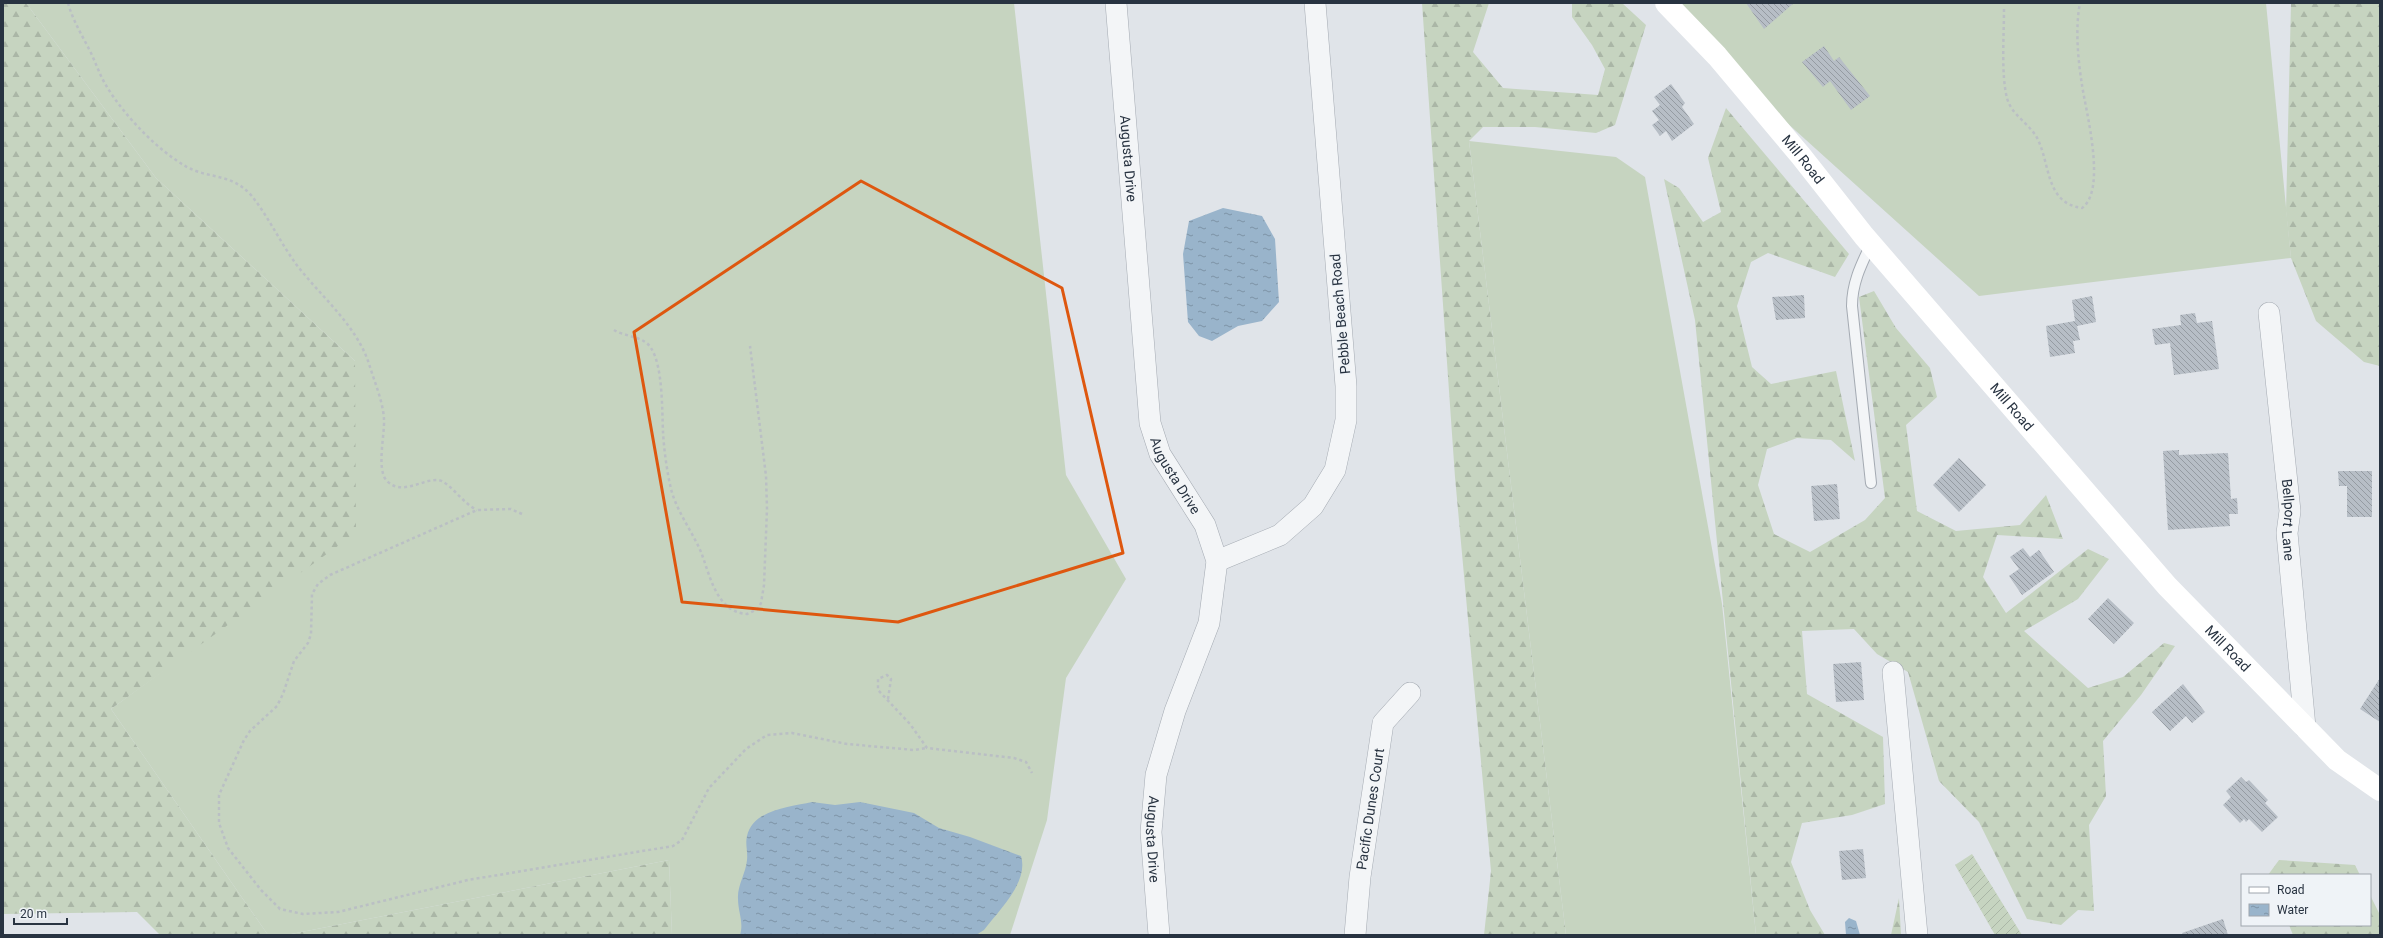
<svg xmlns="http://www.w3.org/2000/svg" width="2383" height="938" viewBox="0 0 2383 938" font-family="Roboto,sans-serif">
<defs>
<pattern id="forest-firs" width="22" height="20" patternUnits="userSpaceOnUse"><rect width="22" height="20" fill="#c6d4c0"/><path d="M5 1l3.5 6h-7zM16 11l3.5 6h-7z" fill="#aab6a6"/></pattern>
<pattern id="garden-furrows" width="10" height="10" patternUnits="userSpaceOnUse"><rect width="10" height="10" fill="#c6d4c0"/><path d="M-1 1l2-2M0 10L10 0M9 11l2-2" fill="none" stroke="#aab6a6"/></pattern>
<pattern id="water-ripples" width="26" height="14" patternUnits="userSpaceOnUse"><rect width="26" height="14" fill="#99b4cb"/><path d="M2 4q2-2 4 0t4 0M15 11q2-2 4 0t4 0" fill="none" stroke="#7d93a6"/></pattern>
<pattern id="building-back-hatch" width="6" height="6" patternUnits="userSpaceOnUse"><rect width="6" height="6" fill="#b7bec6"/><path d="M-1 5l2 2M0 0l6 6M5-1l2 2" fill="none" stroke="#959ba2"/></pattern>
</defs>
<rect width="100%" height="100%" fill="#e0e4e9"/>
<path fill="#c6d4c0" d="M26,3h988l52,472 60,104 -60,99 -19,142 -37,115h-338l-3,-75 -383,75h-18l-157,-226 120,-88 124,-260 -199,-183z
M1654,3h612l25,255 -312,38z
M1469,141l147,16 29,20 77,427 34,331h-190z"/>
<path fill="url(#forest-firs)" d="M3,3h23l130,175 199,183 1,172 -245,176 157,226h-108l-23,-23 -134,2z
M1422,3h67l-16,49 30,36 95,7 7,-26 -13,-24 -20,-28v-14h50l24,22 -31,100 -19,8 -61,-6h-52l-14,14 97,794h-82l7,-64 -36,-394z
M2291,3h89v363l-16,-4 -48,-41 -25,-63 -5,-47z
M1726,108l123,146 -14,23 -67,-24 -17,9 -14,44 15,61 19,17 65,-13 19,90 -24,-21 -34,-2 -30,11 -9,36 16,49 36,18 55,-32 20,-22 -26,-201 15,-6 22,37 34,40 7,29 -31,28 11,86 39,20 64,-6 26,-30 17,44 -66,-4 -14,42 23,36 82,-64 21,10 -31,40 -54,32 64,57 35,-11 41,-34 11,3 -34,49 -38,46 3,55 -17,29 5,86 -16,-1 -17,15 -34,-6 -48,-97 -40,-41 -31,-109 -31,-18 -23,-25 -52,2 5,63 76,43 2,67 -33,11 -50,8 -11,39 19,48 15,25h-69l-61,-615 -31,-141 15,9 24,34 18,-10 -13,-54z
M669,860l3,75h-386z
M2279,860l76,5 5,10h-92z
M2370,895l10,20v20h-87l-4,-10h81z
M1899,898l2,37h-10z"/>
<path fill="url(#garden-furrows)" d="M1972,854l50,81h-27l-40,-70z"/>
<path fill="url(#water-ripples)" d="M1223,208l39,8 13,23 4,63 -17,19 -24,5 -26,15 -13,-5 -11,-14 -5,-68 6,-33z
M812,802l23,3 25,-3 54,11 25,15 31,9 51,19c8,26 -22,54 -37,74l-8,5h-236c4,-13 -2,-23 -2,-36 -1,-13 8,-26 9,-39 1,-8 -2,-16 0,-24 6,-27 44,-29 65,-34z
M1849,918l7,3 4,14h-14l-1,-13z"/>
<path fill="url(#building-back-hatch)" d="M1746,3h48l-30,26z
M1824,46l10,15 5,-4 31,39 -19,14 -21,-29 -7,6 -21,-25z
M1671,84l14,19 -3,4 12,17 -22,17 -6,-10 -6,5 -8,-11 7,-5 -7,-9 8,-6 -6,-8z
M1804,295l1,23 -29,2 -4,-23z
M2092,296l4,26 -19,4 3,14 -7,1 2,12 -25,4 -4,-31 29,-5 -3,-21z
M2195,313l2,10 15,-2 7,48 -45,6 -4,-32 -15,2 -3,-16 29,-4 -1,-10z
M2179,450v5l49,-2 3,46 6,-1 1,16h-9l1,12 -62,4 -5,-79z
M1959,458l27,27 -27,27 -26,-27z
M2338,471h34v46h-25v-31h-8z
M1837,484l3,35 -26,2 -3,-35z
M2023,548l7,9 9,-7 15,22 -32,23 -13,-19 10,-7 -9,-12z
M2108,598l26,25 -20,21 -26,-25z
M1861,662l3,38 -28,2 -3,-38z
M2380,678v44l-20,-13z
M2183,684l22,28 -13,11 -6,-7 -16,15 -18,-19z
M2241,777l5,5 3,-2 19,20 -3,3 13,14 -16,15 -13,-13 -3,3 -2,-3 -4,4 -17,-18 8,-8 -5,-6z
M1863,849l3,29 -24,2 -3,-29z
M2223,919l5,16h-45l-1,-2z"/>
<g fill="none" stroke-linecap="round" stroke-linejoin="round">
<defs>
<path id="lane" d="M1871,244c-10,21 -19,39 -19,62l19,177"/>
<g id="street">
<path id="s1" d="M1116,3l34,420 10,31 45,71 12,36 -8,62 -34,88 -19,64 -5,57 8,103"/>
<path id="s2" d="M2269,313l21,198 -3,22 18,194"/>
<path d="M1217,561l63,-26 33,-29 22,-36 11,-50v-34l-31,-383"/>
<path d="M1893,672l24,263"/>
<path id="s3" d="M1355,935l5,-58 23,-154 27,-30"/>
</g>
</defs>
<use href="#lane" stroke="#a5abb3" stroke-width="12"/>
<use href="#street" stroke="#a5abb3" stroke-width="22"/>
<path stroke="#babfc4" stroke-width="2.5" stroke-dasharray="3 3" stroke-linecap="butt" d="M68,3c5,18 14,32 22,48 6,12 10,25 17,36 17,28 51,64 80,80 22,12 44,6 64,28 17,21 29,47 45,69 25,33 62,62 74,103 5,16 13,35 14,52 1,15 -8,51 3,62 15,15 35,-2 51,-1 11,1 24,23 39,30
M2004,9c0,26 -3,66 3,89 4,16 20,24 29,38 15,26 8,67 46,72 25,-18 4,-96 0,-123 -4,-25 -7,-57 -2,-82
M614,330c11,7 30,6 37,18 12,18 11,63 12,84 1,18 4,40 8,57 6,23 21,42 30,63 9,23 15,60 46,62l11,-5 3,-6 3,-18 3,-76 -1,-33 -16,-130
M522,514l-11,-5 -34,1 -147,65 -12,9 -6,10 -1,40 -3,9 -14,18 -11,33 -6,12 -27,25 -6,9 -25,55v28l9,25 33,42 19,19 23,5 35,-2 130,-32 205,-34 9,-6 27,-52 37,-39 21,-14 25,-2 55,11 67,6 13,-2
M888,699l3,-20 -4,-4 -9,4v11l32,34 17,24 87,10 12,4 6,11"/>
<use href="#lane" stroke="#f3f5f7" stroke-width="10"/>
<use href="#street" stroke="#f3f5f7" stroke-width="21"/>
<path stroke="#fff" stroke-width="22" id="s4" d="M1666,3l51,53 84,100 63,80 303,350 170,174 43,30"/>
</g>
<path fill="none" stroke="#de570f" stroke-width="3" stroke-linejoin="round" d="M861,181l201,107 61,265 -225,69 -216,-20 -48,-270z"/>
<g text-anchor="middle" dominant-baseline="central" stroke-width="3" stroke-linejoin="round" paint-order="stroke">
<g font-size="14" fill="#283341" stroke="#eff3f7">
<text stroke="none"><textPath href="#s1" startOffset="156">Augusta Drive</textPath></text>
<text stroke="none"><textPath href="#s4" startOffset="208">Mill Road</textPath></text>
<text transform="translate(1340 314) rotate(-95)">Pebble Beach Road</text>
<text stroke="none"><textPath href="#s4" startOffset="532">Mill Road</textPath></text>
<text stroke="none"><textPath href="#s1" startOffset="480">Augusta Drive</textPath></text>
<text stroke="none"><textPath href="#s2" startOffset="208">Bellport Lane</textPath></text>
<text stroke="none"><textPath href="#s4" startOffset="856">Mill Road</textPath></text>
<text stroke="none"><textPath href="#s3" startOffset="127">Pacific Dunes Court</textPath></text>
<text stroke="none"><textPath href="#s1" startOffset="864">Augusta Drive</textPath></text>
</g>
</g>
<rect width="2383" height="938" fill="none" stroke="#283341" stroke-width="8"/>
<rect x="2241" y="874" width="130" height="52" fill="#eff3f7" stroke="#9fa6ae"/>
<rect x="2249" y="887" width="20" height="6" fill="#ffffff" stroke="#9fa6ae"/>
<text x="2277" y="894" font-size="12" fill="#283341">Road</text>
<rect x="2249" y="904" width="20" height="12" fill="url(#water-ripples)" stroke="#9fa6ae"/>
<text x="2277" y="914" font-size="12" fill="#283341">Water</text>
<path d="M14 918v6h53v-6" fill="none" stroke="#283341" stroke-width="2"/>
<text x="20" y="918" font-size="12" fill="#283341" stroke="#eff3f7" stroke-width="3" paint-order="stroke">20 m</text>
</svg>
